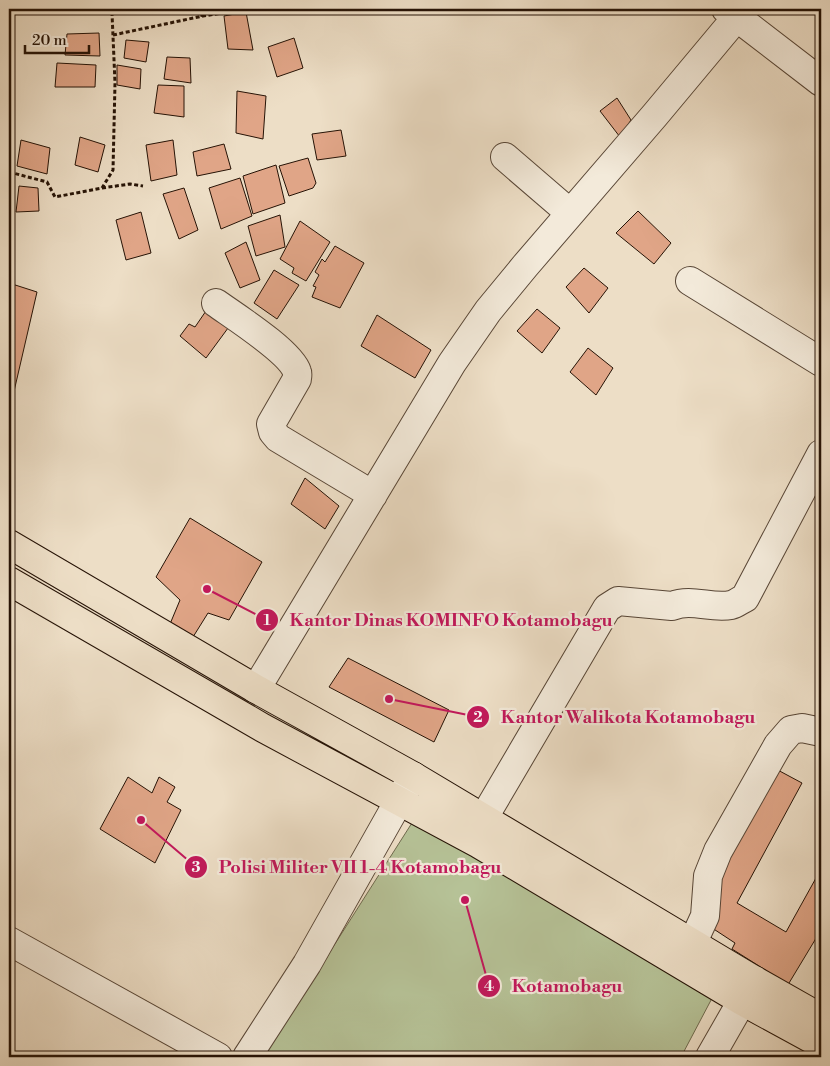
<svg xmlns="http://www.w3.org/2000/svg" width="830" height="1066" viewBox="0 0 830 1066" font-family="'Libre Bodoni',serif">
<rect width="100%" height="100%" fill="#eddec6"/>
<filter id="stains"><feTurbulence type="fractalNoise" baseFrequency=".004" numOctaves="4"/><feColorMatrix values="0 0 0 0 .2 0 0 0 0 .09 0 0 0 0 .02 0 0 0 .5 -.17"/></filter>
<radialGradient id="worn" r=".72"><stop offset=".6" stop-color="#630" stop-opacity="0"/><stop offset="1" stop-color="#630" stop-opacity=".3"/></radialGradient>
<path fill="#b6c297" stroke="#6e6a4e" d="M417,815l302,170 -38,72h-418z"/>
<path fill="#e0a587" stroke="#261306" d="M246,12l7,38 -25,-1 -4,-33z
M99,33l1,23 -35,-1 2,-21z
M294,38l9,30 -26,9 -9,-30z
M126,40l23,2 -3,20 -22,-4z
M167,57l23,1 1,25 -27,-4z
M57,63l39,2 -1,22h-40z
M117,65l24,4 -1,20 -23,-4z
M158,85l26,1v31l-30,-4z
M237,91l29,5 -3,43 -27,-6z
M617,98l14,22 -11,17 -20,-26z
M341,130l5,26 -29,4 -5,-26z
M80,137l25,8 -7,27 -23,-7z
M21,140l29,8 -3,26 -30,-8z
M173,140l4,35 -26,6 -5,-36z
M224,144l7,25 -34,7 -4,-24z
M308,158l8,25 -3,5 -24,8 -10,-30z
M276,165l9,38 -32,11 -10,-38z
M240,178l12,38 -31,13 -12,-41z
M19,186l19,2 1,23 -23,1z
M184,188l14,42 -19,9 -16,-45z
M638,211l33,32 -17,21 -38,-31z
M141,212l10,41 -25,7 -10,-40z
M280,215l5,32 -29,9 -8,-30z
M300,221l30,21 -24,39 -14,-8 2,-5 -14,-9z
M246,242l14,38 -20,8 -15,-35z
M335,246l29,17 -24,45 -28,-11 4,-10 -3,-1 6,-11 -4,-3 7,-13 3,3z
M584,268l24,20 -19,25 -23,-26z
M274,270l25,15 -22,34 -23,-16z
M9,283l28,9 -28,121z
M208,308l23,16 -25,34 -26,-22 9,-12 6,3z
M537,309l23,19 -18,25 -25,-22z
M377,315l54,35 -16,28 -54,-32z
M588,348l25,20 -17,27 -26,-23z
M305,478l34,28 -14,23 -34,-25z
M190,518l72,44 -33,58 -21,-7 -15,24 -23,-13 10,-24 -24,-23z
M348,658l101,52 -15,32 -105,-55z
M774,768l28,15 -65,120 49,29 35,-63v61l-38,63 -20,-10 4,-12 -35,-22 3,-6 -29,-19 5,-42z
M128,777l24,16 7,-16 16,10 -8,15 14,8 -26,53 -55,-34z"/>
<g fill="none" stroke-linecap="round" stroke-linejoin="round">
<defs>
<path id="minor" d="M726,9l95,73
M505,157l65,56
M690,281l131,81
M216,303c18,13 75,49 81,69 1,2 0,5 0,7l-26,45 2,8 5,6 95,57
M256,689l196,-326 36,-52 37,-45 130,-151 81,-97
M483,819l124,-211 11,-7 54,5c20,-8 39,3 59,-1 5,-1 9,-5 14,-7l76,-144
M9,941l209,116
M693,942l12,-26 3,-40 10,-25 60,-106 13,-15 11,-2 19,4
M247,1057l60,-93 106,-188
M710,1057l44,-77"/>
<path id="major" d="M9,544l247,145 157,87 341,204 67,38
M9,581l254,147 216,116 263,157 79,43"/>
</defs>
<use href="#minor" stroke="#584636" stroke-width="30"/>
<use href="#major" stroke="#261306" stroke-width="30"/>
<path stroke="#261306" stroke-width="3" stroke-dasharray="4 2.5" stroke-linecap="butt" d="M189,9l14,7
M113,35l90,-19 46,-7
M9,172l38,10 8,15 47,-9 11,-18 2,-87 -3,-70 -2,-4
M102,188l28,-4 13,2"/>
<use href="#minor" stroke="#f3eada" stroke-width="28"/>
<use href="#major" stroke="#eddec6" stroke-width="28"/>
</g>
<path fill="none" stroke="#c2185b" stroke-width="2" d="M207 589L267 620M389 699L478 717M141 820L196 867M465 900L489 986"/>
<g fill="#c2185b" stroke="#f3eada" stroke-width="2">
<circle cx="207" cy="589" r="5"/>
<circle cx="389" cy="699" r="5"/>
<circle cx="141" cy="820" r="5"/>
<circle cx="465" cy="900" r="5"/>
<circle cx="267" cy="620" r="12"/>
<circle cx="478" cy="717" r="12"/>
<circle cx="196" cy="867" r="12"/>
<circle cx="489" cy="986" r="12"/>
</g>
<g font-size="15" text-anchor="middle" font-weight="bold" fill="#fff">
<text x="267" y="625">1</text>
<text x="478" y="722">2</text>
<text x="196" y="872">3</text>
<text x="489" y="991">4</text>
</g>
<g font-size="18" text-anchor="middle" font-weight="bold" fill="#c2185b" stroke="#f3eada" stroke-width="4.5" stroke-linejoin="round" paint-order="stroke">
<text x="451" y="626">Kantor Dinas KOMINFO Kotamobagu</text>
<text x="628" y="723">Kantor Walikota Kotamobagu</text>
<text x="360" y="873">Polisi Militer VII 1-4 Kotamobagu</text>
<text x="567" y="992">Kotamobagu</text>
</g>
<rect width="830" height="1066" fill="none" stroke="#eddec6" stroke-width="30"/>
<rect x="10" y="10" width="810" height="1046" fill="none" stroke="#261306" stroke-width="2.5"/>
<rect x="15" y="15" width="800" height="1036" fill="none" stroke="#261306"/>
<path d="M25 45v8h64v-8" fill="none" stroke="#261306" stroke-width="2.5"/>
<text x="32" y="45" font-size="15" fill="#261306" stroke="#f3eada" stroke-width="4" paint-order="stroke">20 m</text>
<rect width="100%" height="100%" filter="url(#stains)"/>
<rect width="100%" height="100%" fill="url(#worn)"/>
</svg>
